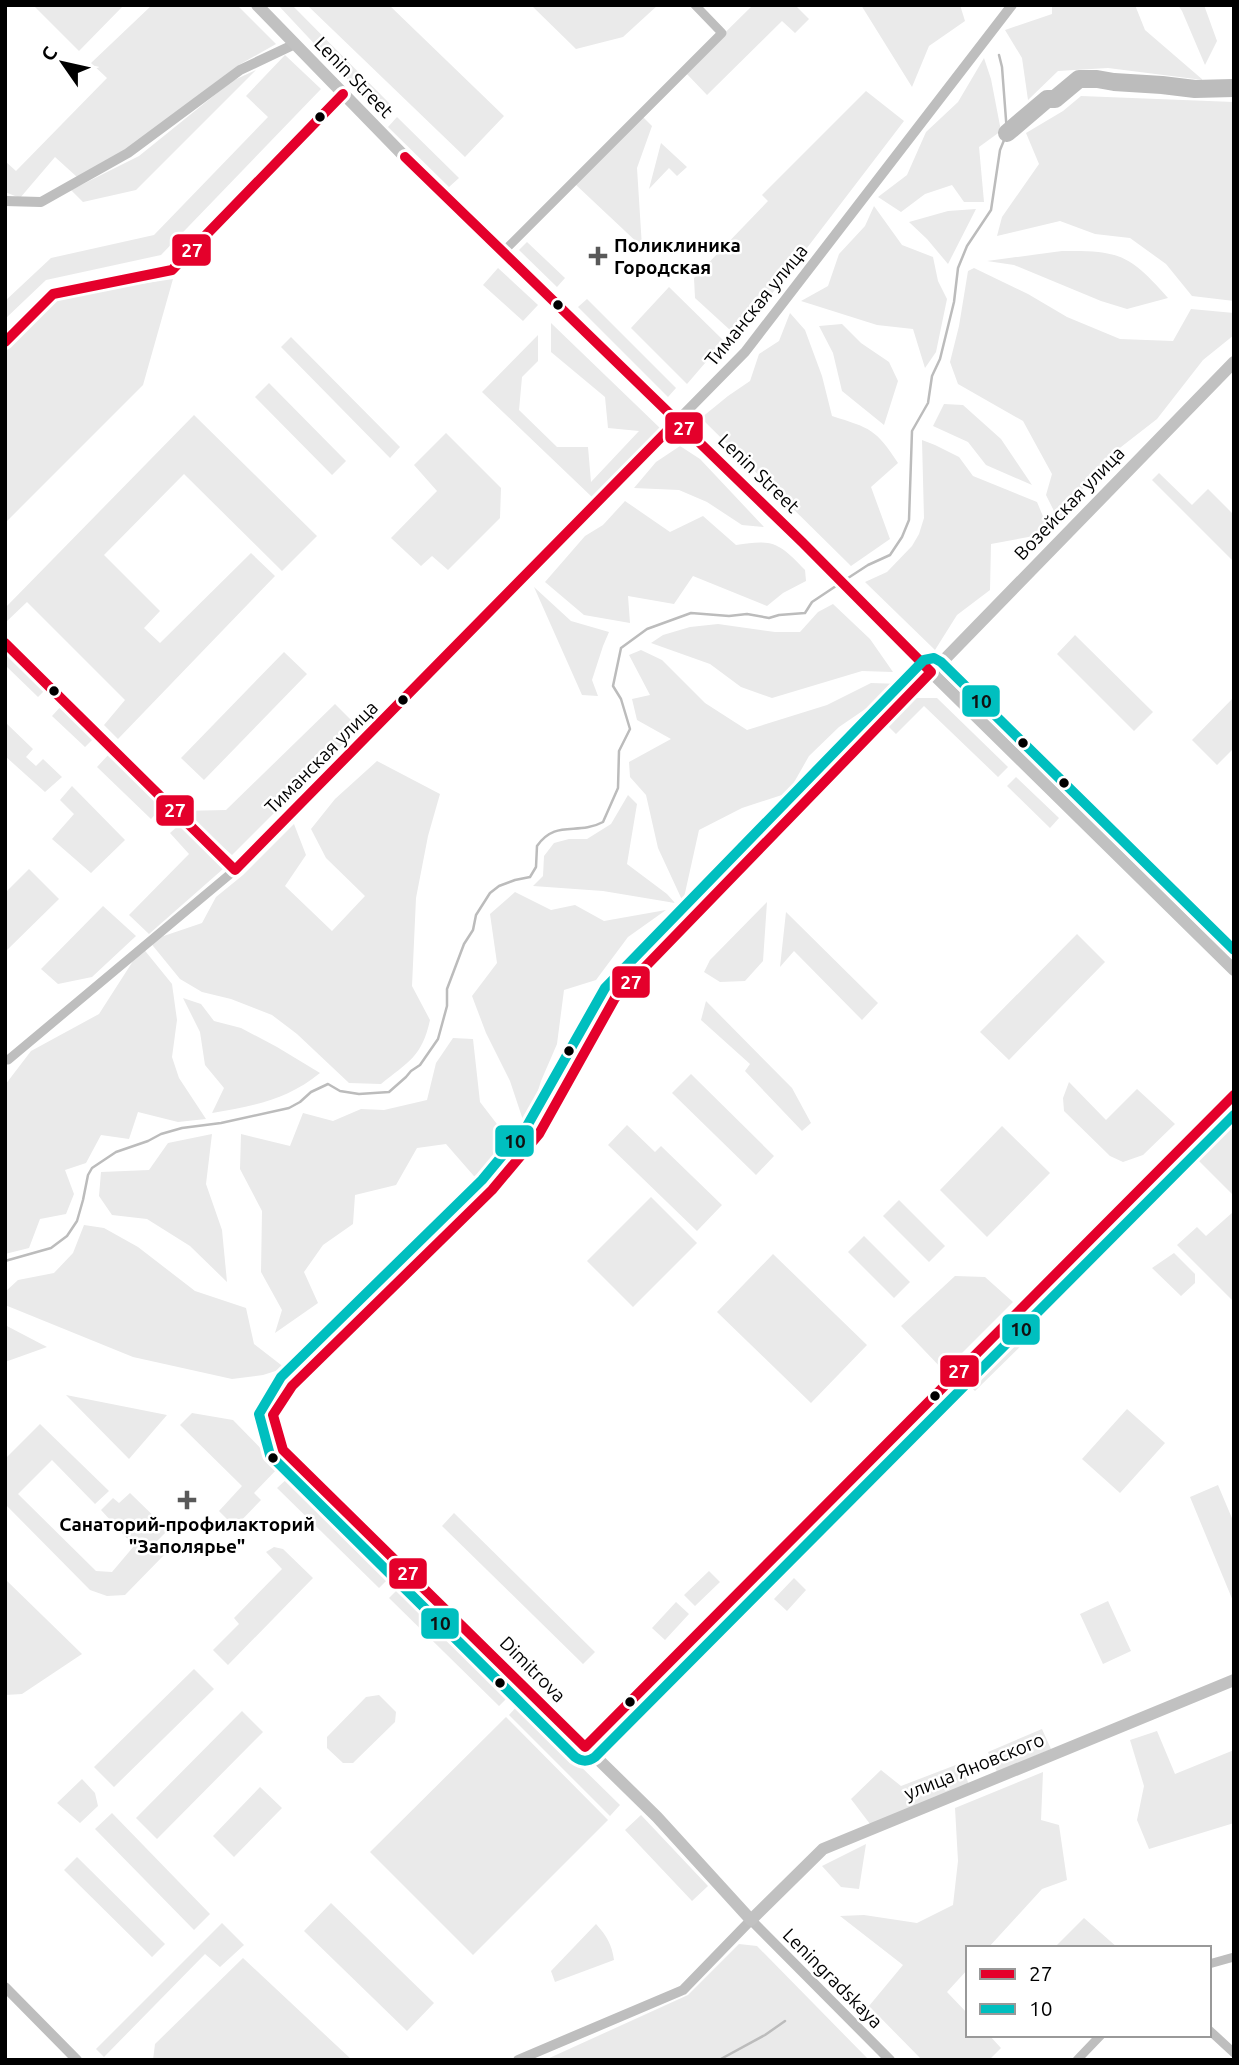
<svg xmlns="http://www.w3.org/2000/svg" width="1239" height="2065" viewBox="0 0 1239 2065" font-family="Ubuntu,sans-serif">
<rect width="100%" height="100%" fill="#fff"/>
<path fill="#eaeaea" d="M33,5h91l-45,46z
M152,5h85l39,39 -39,22 -109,83 -51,28 -22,-20 -35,41 -15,-6v-31l11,10 91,-93 -16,-15z
M278,5h14l98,99 -10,10z
M307,5h82l115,111 -39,41z
M531,5h127l-35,32 -47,12z
M753,5h42l14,14 -14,14 -13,-12 -75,74 -22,-23z
M861,5h99l5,16 -36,25 -17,41z
M1052,5h83l10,25 58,50 -95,-12 -50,3 -30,29 -6,-42 -17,-28 47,-16z
M1178,5h26l13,36 -12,24 -23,-54z
M285,55l36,34 -160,166 -115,25 -41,39v-18l46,-43 103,-23 114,-118 -22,-21z
M984,58l7,21 10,52 -22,16 5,55h-20l-12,-17 -27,9 -24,18 -23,-15 29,-22 19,-43 32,-30z
M256,70l-120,120 -53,12 -12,-12 68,-34 93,-75z
M866,91l38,30 -146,191 -8,-5 -20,23 -35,-32 -1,-20 74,-77 -6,-6z
M1081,96l153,6v199l-42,-5 -26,-32 -36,-26 -35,-4 -35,-13 -63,15 5,-19 37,-53 -13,-31 37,-22z
M642,116l10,10 -15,42 5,79 -67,-63z
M397,117l62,61 -10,9 -61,-60z
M661,143l26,24 -10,9 -8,-8 -20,21z
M874,206l28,39 31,12 5,24 9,18 -11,53 -11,16 -12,-39 -36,-4 -76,-24 27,-15 11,-32 26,-28z
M976,209l-28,55 -21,-25 -18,-17 39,-11z
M527,242l38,36 -8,9 -38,-37z
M1062,251c58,-1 68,4 106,47l-41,11 -26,-8 -87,-36 -27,-4z
M498,268l40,37 -15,16 -40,-36z
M974,268l54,26 39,23 53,22 53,2 18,-32 43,4v22l-31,25 -46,59 -54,42 -44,60 -13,-26 6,-21 -29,-53 -65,-37 -8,-22 9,-36 9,-55z
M173,279l-30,106 -138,138v-176l51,-50z
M669,287l55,54 -37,43 -56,-56z
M587,299l89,89 -8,9 -90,-90z
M790,313l15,17 17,46 10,40c38,12 44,13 66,47l-27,24 19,52 -39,27 -150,-148 27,-22 22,-15 9,-27 20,-13z
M551,323l111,107 -69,68 -111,-106 56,-57v26l-16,16 -3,33 38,37h31l3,35 48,-51 -31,-3 -3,-31 -54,-45z
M842,324l19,19 28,19 9,19 -14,44 -42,-34 -9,-38 -14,-27z
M291,337l109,110 -10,11 -109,-111z
M269,383l77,78 -14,14 -77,-78z
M944,404l19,1 38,34 31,46 -46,-20 -18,-23 -35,-16z
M194,415l123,121 -35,35 -98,-97 -80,81 56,56 -16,17 16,15 91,-90 24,23 -157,163 -14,-14 21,-25 -98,-98 -22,21v-15z
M446,433l55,55 -1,30 -52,52 -16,-14 -11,10 -30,-28 46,-47 -23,-26z
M922,440l13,5 24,12 14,19 64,26 13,31 -59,11 -1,46 -33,25 -22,35 -70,-68 22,-10 25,-26 7,-12 5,-16z
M680,446l20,13 64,68 -22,-2 -35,-23 -28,-12 -45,-2 22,-26z
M1159,473l33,32 16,-16 26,26v47l-82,-82z
M625,501l45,31 33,-16 33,29c38,-6 43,-2 69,25l1,11 -23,12 -16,13 -74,-30 -19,28 -46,-8 2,27 -46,-8 -39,-33 40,-46 18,-11z
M534,587l37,34 38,11 -6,14 -11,34 6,16 -16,-1z
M833,604l37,35 23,33 -31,-1 -90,27 -31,-11 -31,-23 -59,-21 12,-8 27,-8 28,-3 57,8h25l18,-20z
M1075,635l78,77 -19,19 -77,-77z
M5,650l41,39 -8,8 -33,-32z
M641,650l21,10 43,43 42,27 80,-25 44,-22 31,1 -63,43 -30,29 -21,37 -46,15 -43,22 -16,72 -25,-54 -12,-53 -16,-18 -1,-15 42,-23 -34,-19 -5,-21 18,-4 -21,-40z
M284,652l23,22 -103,106 -23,-22z
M1234,697v51l-17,17 -25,-25z
M916,698h21l71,69 -10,10 -74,-71 -28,28 -9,-9z
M63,704l33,32 -11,11 -33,-31z
M335,704l24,24 -127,127 -51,-44 45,-1z
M5,722l28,27 -7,8 10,9 7,-7 19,18 -17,15 -40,-36z
M110,753l54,52 -13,14 -54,-52z
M377,761l63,33 -12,42 -12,62 -4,88 18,34c-8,37 -22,42 -49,64l-32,-1 -52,-49 -25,-19 -41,-16 -29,-7 -22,-13 -31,-38 53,-18 14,-26 27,-22 51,-51 12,31 -21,31 47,45 33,-35 -39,-38 -15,-29 24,-30z
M1016,777l43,41 -9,10 -43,-42z
M72,786l53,54 -34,33 -39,-34 22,-25 -14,-14z
M628,795l9,9 -10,60 40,30 8,9 -72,-12 -70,-5 10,-10 1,-20 10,-13 15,-4h18l24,-15z
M179,825l44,44 -74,65 -20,-19 60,-61 -19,-21z
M29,869l30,30 -54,53v-59z
M515,892l36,18 24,-5 29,16 62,-11 -38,27 -32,43 -32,10 -7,54 -16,37 -15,48 -16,-48 -24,-48 -14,-37 25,-33 -7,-49z
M767,902l-4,59 -18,20 -25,1 -16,-10 6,-12z
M103,906l33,30 -44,41 -34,7 -17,-15z
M786,912l92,91 -16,17 -68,-69 -14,16z
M1077,934l28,28 -96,98 -29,-28z
M142,947l30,37 5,36 -5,37 7,21 27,41 -28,3 -40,-10 -9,27 -28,-4 -15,28 -21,7 9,24 -8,20 -26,5 -11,29 -24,6 2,-22 -2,-2v-145l26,-34 68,-37z
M183,998l18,6 13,17 27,7 36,19 43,26c-33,27 -67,33 -108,40l12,-25 -19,-23 -5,-33z
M706,1001l86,87 19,35 -9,8 -57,-60 5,-7 -49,-44z
M453,1038l20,1 7,63 33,43 -21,12 -12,26 -34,-39 -29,4 -21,37 -41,10 -2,29 -30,21 -19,27 14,31 -43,30 7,-23 -21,-38 1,-61 -22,-42 1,-35 49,12 13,-33 30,8 28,-12 23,1 43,-10 9,-37z
M691,1074l83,82 -18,19 -84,-82z
M1069,1082l37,38 31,-31 38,35 -32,31 -20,7 -13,-6 -46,-45 -1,-13z
M1234,1123v73l-36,-36z
M627,1125l28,27 6,-6 61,59 -25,26 -89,-86z
M1002,1126l48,47 -63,64 -47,-47z
M212,1134l-6,50 16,46 5,52 -37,-36 -43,-27 -35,-4 -13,-19 2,-24 48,-2 19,-27z
M651,1197l46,46 -64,64 -46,-46z
M899,1200l46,46 -16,16 -46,-46z
M1233,1212l1,1v89l-57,-57 20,-18 9,9z
M84,1225l20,3 34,19 57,44 51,17 8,36 31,24 -22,7 -31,4 -99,-22 -128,-52v-13l13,-12 36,-7 19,-20z
M864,1236l46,46 -16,16 -46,-46z
M1174,1253l21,21v9l-14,13 -29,-28z
M773,1254l94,91 -56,58 -94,-91z
M955,1276l30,1 28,25 -69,69 -43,-45z
M1026,1317l12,12 -63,62 -12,-12z
M5,1325l42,22 -42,15z
M66,1395l101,20 -38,44z
M1127,1409l38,34 -45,50 -38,-34z
M192,1413l41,7 46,47 -25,26 7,7 -26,27 -16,-16 23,-25 -62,-61z
M40,1424l69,67 -14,13 -43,-44 -34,34 78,77 16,1 22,-26 -33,-36 12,-12 6,5 11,-10 38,37 -13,13 10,11 -40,41 -18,1 -17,-6 -85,-86v-45z
M288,1478l101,100 -10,10 -102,-100z
M1218,1485l16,38 -1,78 -43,-104z
M454,1513l141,139 -12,12 -141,-138z
M274,1547l9,2 30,29 -85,87 -15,-15 26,-26 -5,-6 48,-49 -16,-17z
M709,1571l11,11 -25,24 -11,-11z
M794,1578l12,12 -19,21 -13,-12z
M5,1579l77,75 -60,40 -17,1z
M399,1588l110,108 -10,10 -110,-108z
M1108,1601l23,50 -28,13 -23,-50z
M676,1602l13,12 -24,26 -13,-12z
M194,1669l20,20 -100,98 -20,-20z
M379,1695l17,17 -1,10 -42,41h-10l-16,-15v-11l39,-40z
M518,1705l102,100 -10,11 -101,-101z
M242,1711l21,21 -106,107 -21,-21z
M506,1717l102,103 -135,135 -103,-103z
M1042,1729l9,20 -54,23 -9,-20z
M1157,1731l18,43 59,-24v73l-85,26 -12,-29 7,-34 -14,-46z
M961,1763l8,22 -99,39 -19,-25 30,-29 20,16z
M1043,1772l-2,48 18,5 8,55 -25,9 -54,59h-20v21l-21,23 21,22v21h21l12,13 -12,12h-67l-53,-54 34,-41 -63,-49 24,-1 53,8 36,-18 5,-44 -3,-53z
M82,1779l13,14 3,13 -18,17 -23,-20z
M260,1787l22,21 -48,49 -21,-21z
M112,1813l98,101 -16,16 -99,-101z
M641,1815l67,71 -16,15 -67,-71z
M866,1844l-7,45 -18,-2 -19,-21z
M77,1857l88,87 -13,13 -88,-87z
M331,1903l103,100 -27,28 -103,-100z
M1084,1918l34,30h-64z
M222,1923l22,22 -24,22 -15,-13 -101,103 -8,-8z
M596,1924c11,12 16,21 18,36l-59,22 -4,-11z
M739,1944l18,2 112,114h-324l143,-65z
M243,1958l109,102h-199l2,-16z"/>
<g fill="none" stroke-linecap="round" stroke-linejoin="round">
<path stroke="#bcbcbc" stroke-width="2.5" d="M845,580l23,-15 22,-10 12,-18 7,-17 3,-89 16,-28 4,-27 8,-17 14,-57 4,-34 9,-22 24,-36 9,-60 7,-17 -5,-66 -3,-12
M5,1261l46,-13 16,-12 10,-15 6,-21 5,-25 4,-7 24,-16 32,-11 13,-7 21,-6 39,-5 68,-15 11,-6 11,-10 17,-8 12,7 19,3 30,-2 17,-15 5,-6 9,-6 18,-26 9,-33v-17l17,-45 9,-14 3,-15 14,-22 9,-7 16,-6 15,-3 6,-10 1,-21c19,-27 40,-10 66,-24l15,-34 1,-37 11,-22 -9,-30 -8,-13 8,-38 26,-19 44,-16 38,3 18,-2 22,4 10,-3 26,-2 7,-11 27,-18
M719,2060l46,-25 20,-14"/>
<path stroke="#bcbcbc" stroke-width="18" d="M1007,133l40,-34h8l24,-20h18l17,3 48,3 33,4 39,-1"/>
<path stroke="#bebebe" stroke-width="9" d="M503,252l219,-219 -27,-28
M8,1060l227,-190
M1209,1964l25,-7
M1209,2030l25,23
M1077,2060l24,-25"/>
<path stroke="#bebebe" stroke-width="10" d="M5,201l36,1 87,-49 112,-83 55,-26
M5,342l48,-48 119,-24 171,-176
M5,643l230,227 510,-518 267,-347
M585,1747l649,-652
M5,1987l72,73
M518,2060l165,-70 68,-70 139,140"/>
<path stroke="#c1c1c1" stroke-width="12" d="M257,5l148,152 397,385 129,130 303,298
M1234,362l-619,636 -76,136 -47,56 -200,196 -19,29 10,35 374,367 94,103 72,-71 411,-169"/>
<defs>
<path id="bus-1" d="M405,157l397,385 129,130 -316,326 -76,136 -47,56 -200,196 -19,29 10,35 302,297 649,-652
M5,342l48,-48 119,-24 171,-176
M5,643l230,227 442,-449"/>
<path id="bus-2" d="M1234,950l-293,-288 -7,-4 -10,2 -319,328 -78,138 -45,54 -201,197 -22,37 11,41 305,302c7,5 13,5 20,0l639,-642"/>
</defs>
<use href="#bus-1" stroke="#fff" stroke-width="16"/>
<use href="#bus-2" stroke="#fff" stroke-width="16"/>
<use href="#bus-1" stroke="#e4002b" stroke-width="10"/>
<use href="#bus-2" stroke="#00bfbf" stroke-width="10"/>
</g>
<g fill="#000" stroke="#fff" stroke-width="2.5">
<circle cx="320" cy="117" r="6"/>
<circle cx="558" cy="305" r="6"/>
<circle cx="54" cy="691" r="6"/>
<circle cx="403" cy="700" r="6"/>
<circle cx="1023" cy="743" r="6"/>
<circle cx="1064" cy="783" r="6"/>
<circle cx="569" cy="1051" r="6"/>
<circle cx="935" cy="1396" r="6"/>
<circle cx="273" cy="1458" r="6"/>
<circle cx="500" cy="1683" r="6"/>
<circle cx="630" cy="1702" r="6"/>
</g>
<g fill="#595959" stroke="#fff" stroke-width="2.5">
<path d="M594.5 245.5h7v7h7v7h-7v7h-7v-7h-7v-7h7z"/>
<path d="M183.5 1489.5h7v7h7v7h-7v7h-7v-7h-7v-7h7z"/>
</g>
<g text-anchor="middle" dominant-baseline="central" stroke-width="5" stroke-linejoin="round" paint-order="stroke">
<g font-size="19" fill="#000" stroke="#fff">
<text transform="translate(354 77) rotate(46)">Lenin Street</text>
<text transform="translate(756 305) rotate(-51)">Тиманская улица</text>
<text transform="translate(759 473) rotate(44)">Lenin Street</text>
<text transform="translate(1069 503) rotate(-46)">Возейская улица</text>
<text transform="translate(321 757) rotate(-45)">Тиманская улица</text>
<text transform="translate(533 1669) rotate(45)">Dimitrova</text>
<text transform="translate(974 1766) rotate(-22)">улица Яновского</text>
<text transform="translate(833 1978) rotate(45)">Leningradskaya</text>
</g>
<g font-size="19" font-weight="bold" fill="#000" stroke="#fff" text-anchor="start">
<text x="614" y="245">Поликлиника<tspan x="614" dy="22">Городская</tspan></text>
<text x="187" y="1524" text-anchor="middle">Санаторий-профилакторий<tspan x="187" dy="22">"Заполярье"</tspan></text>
</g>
</g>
<g stroke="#fff" stroke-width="2.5">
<rect x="171" y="233" width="41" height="34" rx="7" fill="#e4002b"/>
<rect x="664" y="411" width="40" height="34" rx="7" fill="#e4002b"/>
<rect x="961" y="684" width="40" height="34" rx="7" fill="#00bfbf"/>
<rect x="155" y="794" width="40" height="33" rx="7" fill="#e4002b"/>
<rect x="611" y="965" width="40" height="34" rx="7" fill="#e4002b"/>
<rect x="494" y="1124" width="41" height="34" rx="7" fill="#00bfbf"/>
<rect x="1001" y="1313" width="40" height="33" rx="7" fill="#00bfbf"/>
<rect x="939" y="1354" width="41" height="34" rx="7" fill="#e4002b"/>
<rect x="388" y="1557" width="40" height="33" rx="7" fill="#e4002b"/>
<rect x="420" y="1607" width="40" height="33" rx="7" fill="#00bfbf"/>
</g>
<g font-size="19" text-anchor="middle" font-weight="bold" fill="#fff">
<text x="192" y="257">27</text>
<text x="684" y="435">27</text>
<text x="175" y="817">27</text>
<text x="631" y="989">27</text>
<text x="959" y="1378">27</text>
<text x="408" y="1580">27</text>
</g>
<g font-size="19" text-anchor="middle" font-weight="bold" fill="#111">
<text x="981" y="708">10</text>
<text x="515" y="1148">10</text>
<text x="1021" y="1336">10</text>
<text x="440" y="1630">10</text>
</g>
<rect width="1239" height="2065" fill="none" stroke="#000000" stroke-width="14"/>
<rect x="966" y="1946" width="245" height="91" fill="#ffffff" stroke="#999999" stroke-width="2"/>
<rect x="980" y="1969" width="35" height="10" fill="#e4002b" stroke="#999999" stroke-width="2"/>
<text x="1029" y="1981" font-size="21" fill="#000000">27</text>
<rect x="980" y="2004" width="35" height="10" fill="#00bfbf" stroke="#999999" stroke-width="2"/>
<text x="1029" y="2016" font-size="21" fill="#000000">10</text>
<g transform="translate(63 63) rotate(304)" stroke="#ffffff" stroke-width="5" paint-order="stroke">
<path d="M0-5L12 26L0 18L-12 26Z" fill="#000000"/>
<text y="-10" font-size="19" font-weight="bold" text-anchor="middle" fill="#000000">С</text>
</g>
</svg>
